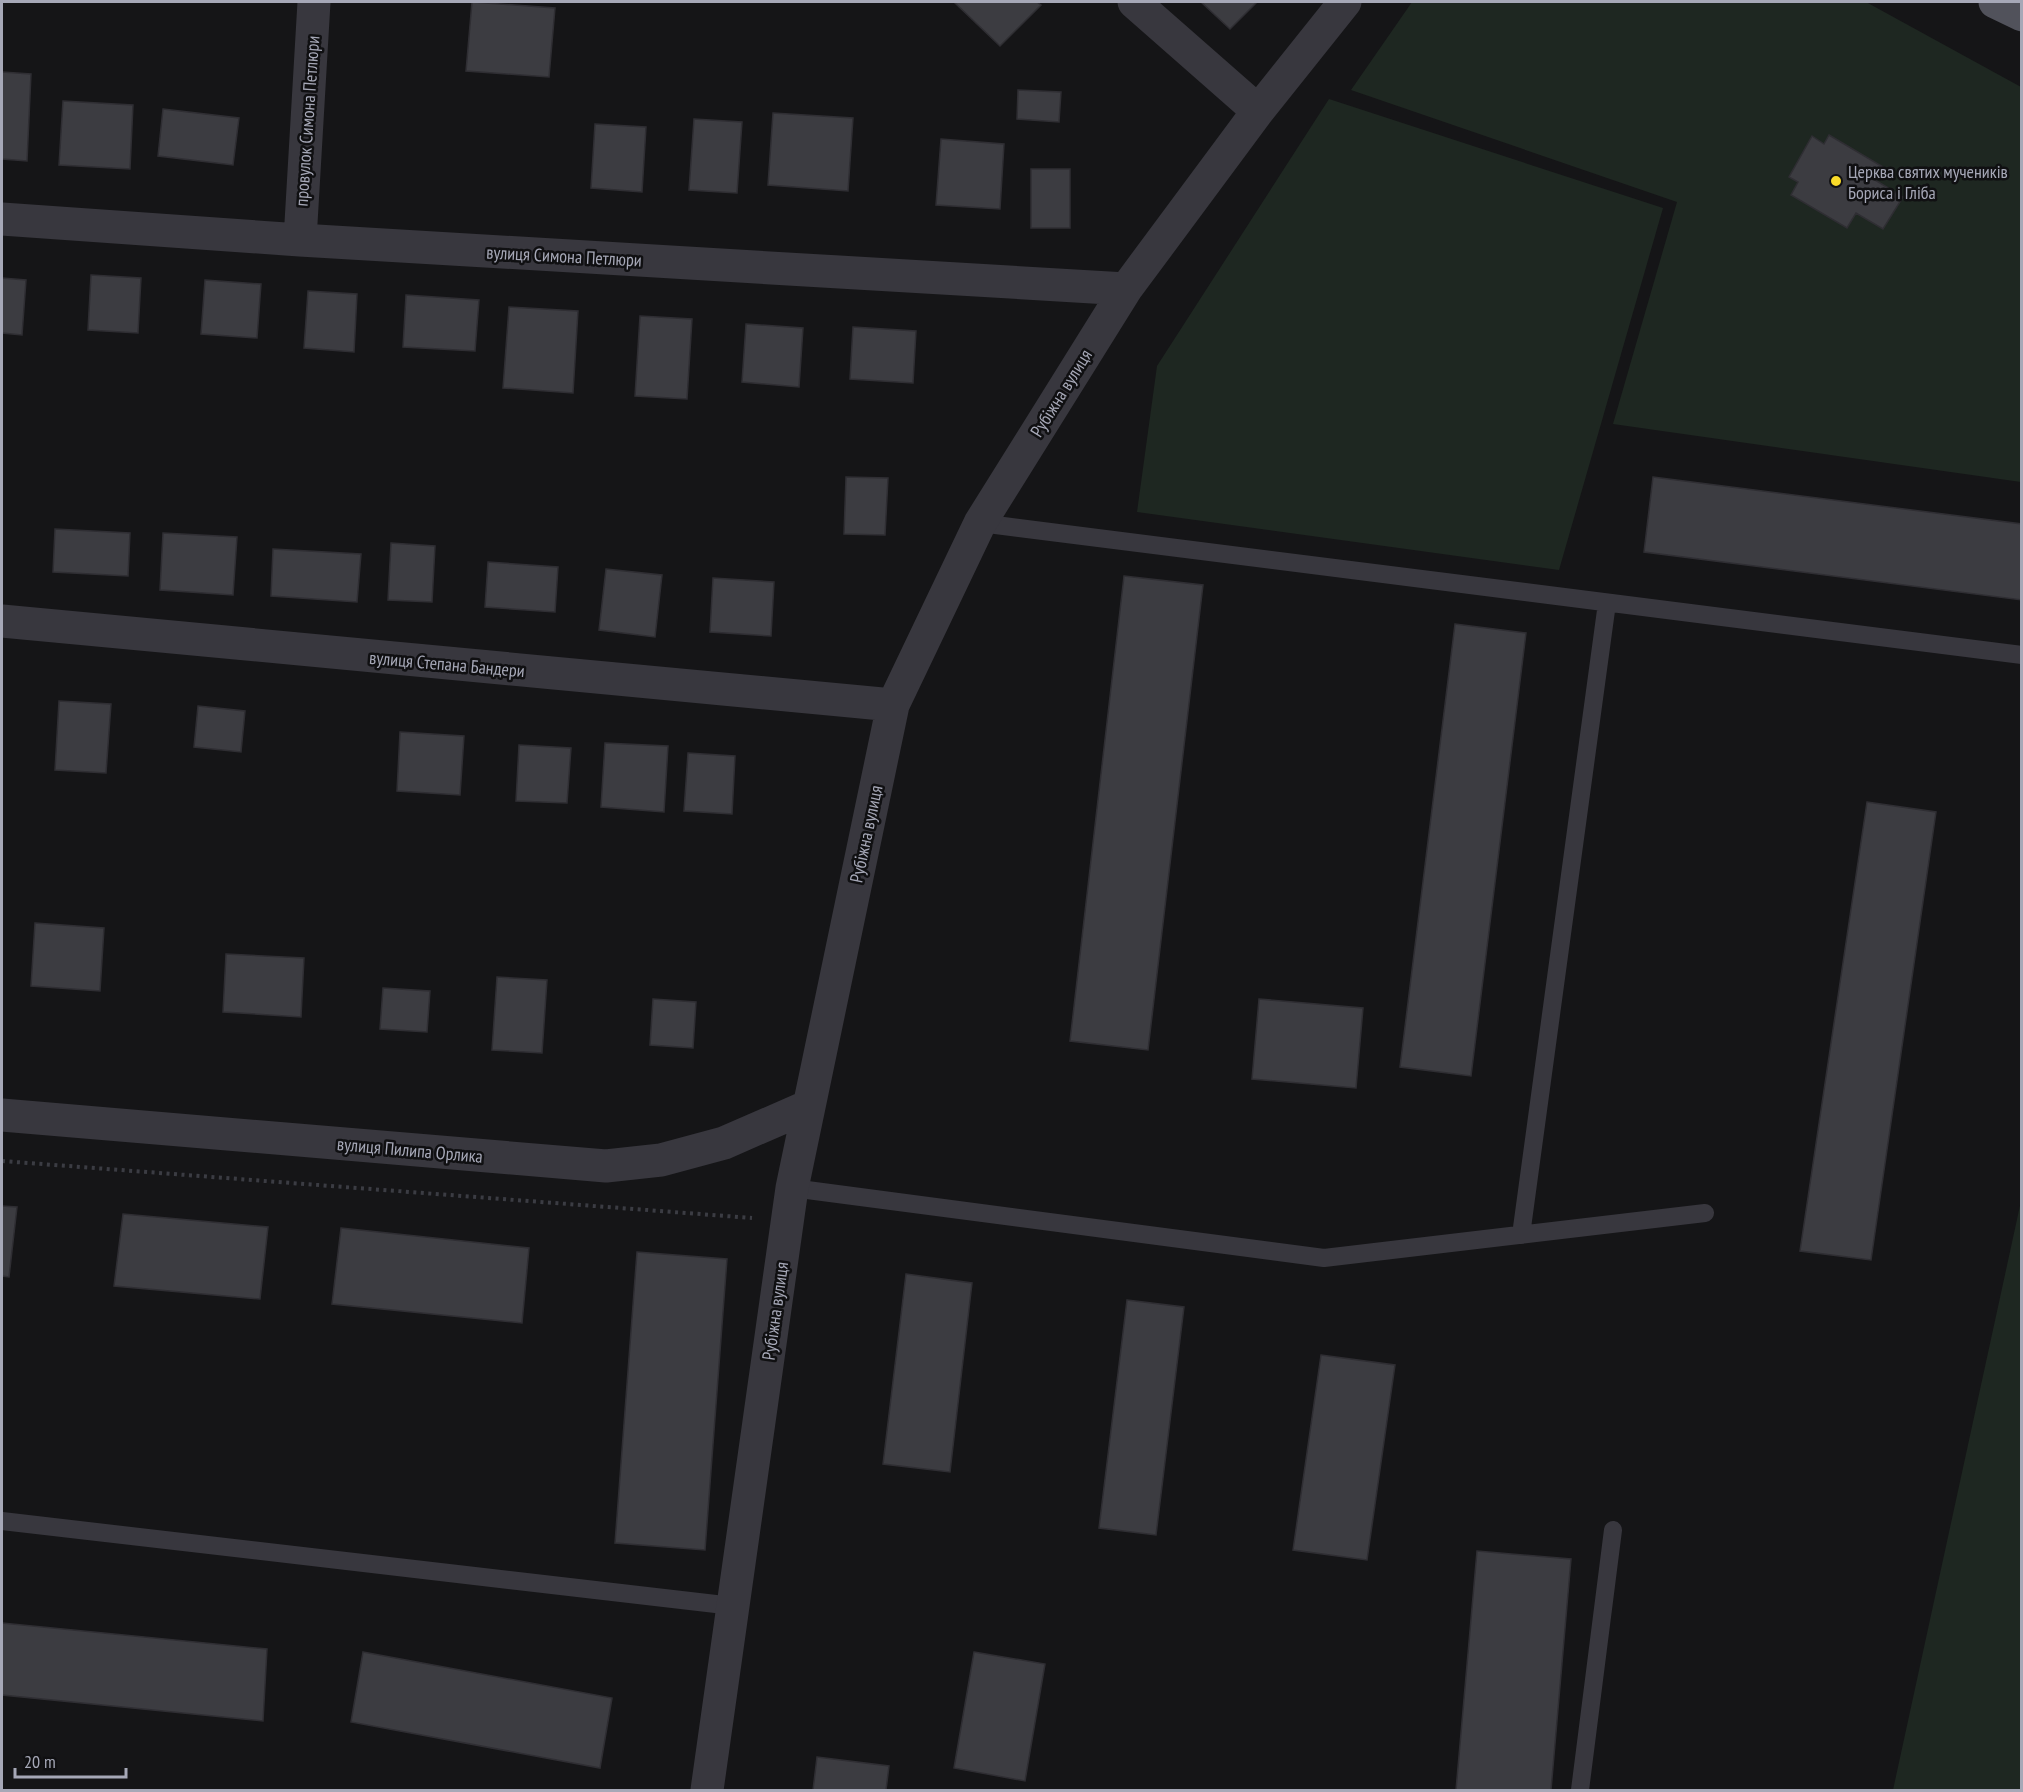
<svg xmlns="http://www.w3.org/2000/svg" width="2023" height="1792" viewBox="0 0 2023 1792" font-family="'PT Sans Narrow',sans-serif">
<rect width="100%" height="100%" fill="#151517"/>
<path fill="#1e2721" d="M1412,2h454l155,85v395l-408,-58 64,-222 -326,-112z
M1329,99l334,109 -104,362 -422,-58 20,-146z
M2021,1201v589h-128z"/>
<path fill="#3c3c41" stroke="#2f2e33" stroke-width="1.5" d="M472,2l83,6 -6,69 -83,-6z
M954,2h83l4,3 -41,41z
M1201,2h56l-27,27z
M2,72l29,2 -4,87 -25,-2z
M1018,90l43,2 -2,30 -42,-3z
M63,101l70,4 -3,64 -71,-4z
M163,109l76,9 -6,47 -75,-9z
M773,113l80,5 -5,73 -80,-6z
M694,119l48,3 -5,71 -48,-3z
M595,124l51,3 -4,65 -51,-4z
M1829,135l54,32 -8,13 28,17 -20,32 -27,-16 -9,15 -56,-33 7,-13 -9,-5 23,-41 12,8z
M941,139l63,5 -4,65 -64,-4z
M1031,169h39v59h-39z
M91,275l50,3 -3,55 -50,-3z
M2,278l24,2 -4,55 -20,-2z
M205,280l56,4 -4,54 -56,-4z
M308,291l49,3 -3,58 -50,-4z
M406,295l73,5 -4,51 -72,-4z
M509,307l69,4 -5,82 -70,-5z
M640,316l52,3 -5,80 -52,-3z
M746,324l57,4 -4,59 -57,-5z
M853,327l63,4 -3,52 -63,-4z
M846,477l42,1 -3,57 -41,-1z
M1653,477l369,47v76l-378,-48z
M55,529l75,4 -2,43 -75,-4z
M163,533l74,4 -4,58 -73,-5z
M391,543l44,3 -3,56 -44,-2z
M273,549l88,5 -4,48 -86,-6z
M488,562l70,5 -3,45 -70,-5z
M606,569l56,6 -7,62 -56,-7z
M1124,576l79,9 -55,465 -78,-9z
M713,578l61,4 -3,54 -61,-4z
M1455,624l71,9 -55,443 -71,-9z
M59,701l52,3 -5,69 -51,-3z
M198,706l47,5 -4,41 -47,-5z
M400,732l64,4 -4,59 -63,-4z
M605,743l63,3 -4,66 -63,-5z
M519,745l52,3 -4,55 -51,-2z
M688,753l47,3 -3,58 -48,-3z
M1867,802l69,10 -65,448 -71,-9z
M35,923l69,5 -4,63 -69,-5z
M226,954l78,4 -3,59 -78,-5z
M497,977l50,3 -5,73 -50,-3z
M383,988l47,3 -3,41 -47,-3z
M653,999l43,3 -3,46 -43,-3z
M1259,999l104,9 -7,80 -104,-9z
M2,1206l15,1 -8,70 -7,-1z
M123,1214l145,13 -8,72 -146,-13z
M341,1228l188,20 -7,75 -190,-19z
M637,1252l90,7 -22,291 -90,-7z
M906,1274l66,9 -22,189 -67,-8z
M1127,1300l57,7 -28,228 -57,-7z
M1321,1355l74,10 -28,195 -74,-10z
M1477,1551l94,8 -20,231h-95z
M2,1623l265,26 -4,72 -261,-26z
M363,1652l249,46 -12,70 -249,-46z
M974,1652l71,12 -20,117 -71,-13z
M817,1757l72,9 -3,24h-73z"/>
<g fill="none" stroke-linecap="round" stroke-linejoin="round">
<path stroke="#3b3c43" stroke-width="4" stroke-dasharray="3 4.5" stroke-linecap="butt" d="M2,1161l750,57"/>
<path stroke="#38373e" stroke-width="18" d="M980,523l1042,132
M792,1188l532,70 381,-45
M1521,1235l86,-632
M2,1521l731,85
M1580,1790l33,-260"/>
<path stroke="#38373e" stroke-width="33" d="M1134,2l124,109
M2,219l298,21 826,49
M300,240l14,-238
M2,621l891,84
M2,1115l604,51 55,-6 63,-17 85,-37
M707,1790l85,-602 101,-483 87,-182 146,-234 132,-178 87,-109"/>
<path stroke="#51525b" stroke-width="33" d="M1995,2l27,13"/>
</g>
<circle fill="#fadb29" stroke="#101012" stroke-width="2" cx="1836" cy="181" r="6"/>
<g text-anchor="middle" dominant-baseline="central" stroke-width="5" stroke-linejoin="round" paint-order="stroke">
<g font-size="18" fill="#a6a8b7" stroke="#101012">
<text transform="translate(307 121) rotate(-86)">провулок Симона Петлюри</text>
<text transform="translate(564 256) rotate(3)">вулиця Симона Петлюри</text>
<text transform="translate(1061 393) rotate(-58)">Рубіжна вулиця</text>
<text transform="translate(447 664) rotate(5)">вулиця Степана Бандери</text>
<text transform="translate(866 834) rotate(-78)">Рубіжна вулиця</text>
<text transform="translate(410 1150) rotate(5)">вулиця Пилипа Орлика</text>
<text transform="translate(775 1311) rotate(-82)">Рубіжна вулиця</text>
</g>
<g font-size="18" fill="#a6a8b7" stroke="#101012" text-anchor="start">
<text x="1848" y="171">Церква святих мучеників<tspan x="1848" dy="21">Бориса і Гліба</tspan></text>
</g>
</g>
<rect width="2023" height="1792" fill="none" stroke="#a6a8b7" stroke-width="6"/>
<path d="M15 1768v9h111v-9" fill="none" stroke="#a6a8b7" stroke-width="3"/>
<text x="24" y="1768" font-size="18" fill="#a6a8b7" stroke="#101012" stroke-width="4.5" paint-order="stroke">20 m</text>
</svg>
